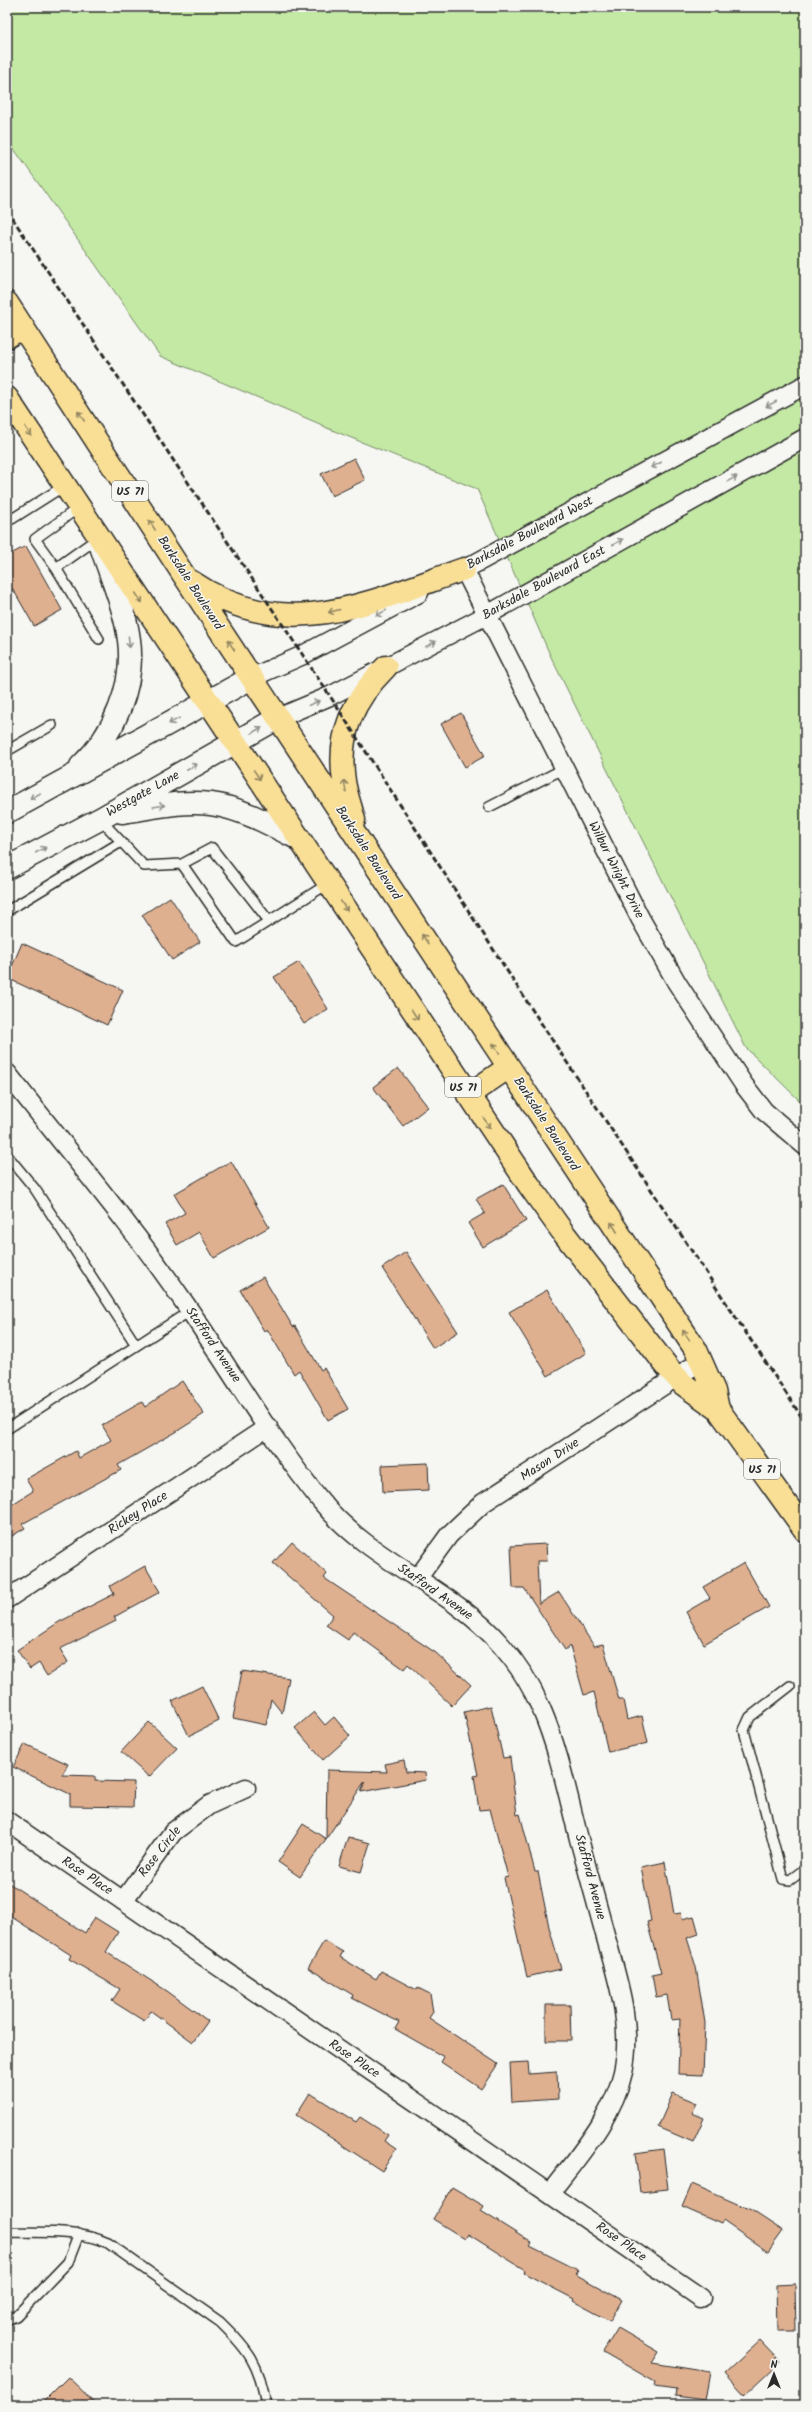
<svg xmlns="http://www.w3.org/2000/svg" width="812" height="2412" viewBox="0 0 812 2412" font-family="Kalam,sans-serif">
<rect width="100%" height="100%" fill="#f6f6f2"/>
<filter id="ink" filterUnits="userSpaceOnUse"><feTurbulence type="fractalNoise" baseFrequency=".025" numOctaves="2"/><feDisplacementMap in="SourceGraphic" scale="8" xChannelSelector="R" yChannelSelector="G"/><feConvolveMatrix kernelMatrix="1 2 1 2 8 2 1 2 1" color-interpolation-filters="sRGB"/></filter>
<g filter="url(#ink)">
<path fill="#c3e9a4" stroke="#778a68" d="M7,7h798v1099l-59,-58 -195,-391 -74,-168 -150,-61 -7,-4 -160,-68 -153,-217z"/>
<path fill="#dfb090" stroke="#2b2b2b" d="M354,458l11,22 -33,16 -11,-22z
M26,546l36,64 -28,16 -21,-37 -6,3v-36z
M461,713l24,43 -20,11 -24,-43z
M170,897l30,45 -28,18 -30,-45z
M22,943l101,47 -16,35 -100,-47z
M299,962l29,47 -24,15 -30,-47z
M398,1068l30,39 -25,19 -30,-39z
M231,1161l38,66 -55,31 -15,-26 -22,13 -12,-21 20,-11 -11,-19z
M503,1184l23,37 -43,26 -15,-24 17,-10 -9,-14z
M406,1252l52,80 -25,16 -51,-80z
M263,1277l30,50 2,-1 26,44 3,-2 24,41 -20,11 -29,-50 -5,4 -27,-45 -3,2 -24,-41z
M547,1290l39,63 -38,23 -39,-64z
M182,1381l22,33 -28,18 -58,33 3,5 -99,54 3,4 -18,11v-41l4,7 22,-14 -7,-12 50,-28 3,7 32,-18 -9,-15 40,-23 3,5z
M428,1463l1,27 -46,2 -1,-27z
M292,1542l35,32 -3,4 112,75 35,32 -19,21 -44,-42 -4,5 -51,-37 -5,8 -22,-15 7,-10 -60,-52z
M546,1544l1,17h-10l2,43 20,-12 35,54 9,-2 16,56h4l4,20 15,-4 6,27 -40,9 -14,-60 -10,3 -14,-49 -5,4 -41,-62h-11l-2,-42z
M744,1563l25,44 -65,37 -18,-32 24,-14 -7,-11z
M145,1566l15,26 -46,25 2,4 -56,28 8,13 -21,14 -8,-13 -9,6 -13,-19 42,-28 55,-28 -4,-8z
M242,1671l47,7 -7,35 -11,-14 -5,26 -33,-7z
M202,1686l17,35 -30,15 -17,-35z
M491,1706l12,52 7,-1 7,58 3,-1 15,58h3l11,55 12,42 -34,8 -23,-99 4,-1 -18,-68 -11,1 -5,-34 4,-1 -14,-63z
M314,1712l11,13 9,-8 16,19 -27,24 -28,-32z
M149,1722l28,26 -28,29 -28,-25z
M25,1744l43,20 -6,11 33,1v5l39,1 -1,25 -63,-1v-12l-57,-27z
M404,1760l2,12 19,1 1,7 -65,12 4,-11 -39,58 1,-69 60,2 -2,-8z
M303,1824l23,15 -26,38 -22,-15z
M348,1837l22,6 -9,29 -22,-6z
M665,1862l9,52 7,-1 1,6 12,-3 5,18 -12,4 9,29 9,56 -2,52 -25,-1 2,-55 -9,1 -4,-25 -11,2 -4,-22 9,-2 -14,-51 4,-1 -10,-54z
M7,1882l78,51 9,-16 24,15 -12,20 61,39 41,30 -15,21 -42,-31 -7,10 -32,-20 8,-12 -51,-30 2,-4 -64,-41z
M324,1941l19,11 -3,5 36,22 5,-8 36,19 1,-2 12,6 3,18 -4,6 69,46 -17,25 -40,-27 3,-5 -49,-28 4,-7 -47,-24 1,-3 -45,-27z
M546,2005h24l1,36h-25z
M528,2062l1,12 28,-2 1,27 -46,3 -2,-39z
M310,2093l46,29 4,-5 28,18 -4,6 12,8 -14,22 -86,-56z
M673,2093l24,10 -5,10 12,5 -11,24 -35,-15z
M663,2149l5,40 -28,3 -5,-39z
M692,2184l59,26 32,21 -15,21 -45,-31 -2,3 -39,-17z
M452,2187l32,19 -3,5 51,32 -2,3 48,24 -3,4 47,26 -12,21 -37,-20 1,-2 -50,-26 1,-3 -57,-36 -3,5 -32,-20z
M795,2284l1,47h-19l-1,-46z
M618,2328l41,24 -7,11 58,9 -5,28 -30,-4 1,-7 -22,-3 1,-4 -52,-30z
M760,2341l20,21 -35,33 -20,-22z
M68,2377l29,28h-57z"/>
<g fill="none" stroke-linecap="round" stroke-linejoin="round">
<defs>
<path id="lane" d="M78,508l-43,31 21,29 43,71
M12,519l52,-33
M56,568l42,-30
M7,751l45,-26
M489,807l76,-39
M100,819l44,47 38,-2
M7,911l114,-69
M269,921l-57,-73 -30,16 54,78 93,-59
M7,1155l28,34 101,156
M7,1429l183,-118
M790,1686l-40,31 -6,13 39,149 7,1 15,-11
M7,2232c34,1 70,-3 101,11l112,79c28,27 40,43 46,83
M7,2320l9,-4 52,-54 11,-28"/>
<path id="street" d="M464,569l176,349 37,65 67,102 20,26 41,35
M454,575l351,-190
M253,677l48,-21 118,-63
M278,718l52,-22 157,-81 318,-177
M7,1073c60,77 124,151 179,232 45,65 85,135 135,196 49,61 130,86 180,144 17,19 30,40 40,63 18,42 27,88 38,131 9,33 18,66 27,99 12,43 27,88 17,134 -10,46 -45,84 -73,121
M417,1579l32,-44 34,-32 218,-142
M7,1599l261,-172
M7,1821l694,477
M123,1901l50,-69 36,-27 37,-17"/>
<path id="secondary" d="M81,766c33,-31 54,-81 48,-126 -4,-32 -18,-63 -28,-94
M7,812l246,-135
M122,812c29,-4 59,-12 89,-8 30,4 61,21 88,35
M7,868l93,-49 178,-101"/>
<path id="primary" d="M7,303l178,274 511,773 18,41 4,18
M7,337l16,-10
M7,398l522,787 33,46 107,138 14,15 35,25 87,121
M192,582c94,64 177,20 272,-13
M354,820c-3,-13 -8,-25 -10,-39 -7,-47 9,-81 42,-114
M468,1095l41,-28"/>
</defs>
<use href="#lane" stroke="#2b2b2b" stroke-width="12"/>
<use href="#street" stroke="#2b2b2b" stroke-width="21"/>
<use href="#secondary" stroke="#2b2b2b" stroke-width="25"/>
<use href="#primary" stroke="#2b2b2b" stroke-width="25"/>
<use href="#lane" stroke="#f6f6f2" stroke-width="9"/>
<use href="#street" stroke="#f6f6f2" stroke-width="18"/>
<use href="#secondary" stroke="#f6f6f2" stroke-width="22"/>
<use href="#primary" stroke="#f9df96" stroke-width="22"/>
<path stroke="#2b2b2b" stroke-width="3" stroke-dasharray="6 3" stroke-linecap="butt" d="M7,210l323,486 203,315 272,411"/>
</g>
<defs><path id="oneway-shaft" d="M-6 0H5M1.5-3L5.5 0L1.5 3" fill="none" stroke-width="1.6" stroke-linecap="round" stroke-linejoin="round"/></defs>
<g stroke="#90908e">
<use href="#oneway-shaft" transform="translate(771 404) rotate(152)"/>
<use href="#oneway-shaft" transform="translate(656 465) rotate(152)"/>
<use href="#oneway-shaft" transform="translate(732 479) rotate(-29)"/>
<use href="#oneway-shaft" transform="translate(618 542) rotate(-29)"/>
<use href="#oneway-shaft" transform="translate(381 613) rotate(152)"/>
<use href="#oneway-shaft" transform="translate(129 642) rotate(84)"/>
<use href="#oneway-shaft" transform="translate(431 644) rotate(-27)"/>
<use href="#oneway-shaft" transform="translate(314 703) rotate(-23)"/>
<use href="#oneway-shaft" transform="translate(174 721) rotate(151)"/>
<use href="#oneway-shaft" transform="translate(257 730) rotate(-30)"/>
<use href="#oneway-shaft" transform="translate(192 767) rotate(-29)"/>
<use href="#oneway-shaft" transform="translate(35 796) rotate(152)"/>
<use href="#oneway-shaft" transform="translate(159 806) rotate(-9)"/>
<use href="#oneway-shaft" transform="translate(41 850) rotate(-28)"/>
</g>
<g stroke="#928560">
<use href="#oneway-shaft" transform="translate(81 416) rotate(-123)"/>
<use href="#oneway-shaft" transform="translate(28 431) rotate(57)"/>
<use href="#oneway-shaft" transform="translate(152 525) rotate(-123)"/>
<use href="#oneway-shaft" transform="translate(139 598) rotate(56)"/>
<use href="#oneway-shaft" transform="translate(334 611) rotate(165)"/>
<use href="#oneway-shaft" transform="translate(231 645) rotate(-124)"/>
<use href="#oneway-shaft" transform="translate(257 775) rotate(56)"/>
<use href="#oneway-shaft" transform="translate(345 786) rotate(-100)"/>
<use href="#oneway-shaft" transform="translate(344 906) rotate(57)"/>
<use href="#oneway-shaft" transform="translate(425 939) rotate(-123)"/>
<use href="#oneway-shaft" transform="translate(415 1015) rotate(57)"/>
<use href="#oneway-shaft" transform="translate(496 1048) rotate(-123)"/>
<use href="#oneway-shaft" transform="translate(487 1123) rotate(56)"/>
<use href="#oneway-shaft" transform="translate(614 1227) rotate(-123)"/>
<use href="#oneway-shaft" transform="translate(686 1335) rotate(-125)"/>
</g>
</g>
<g text-anchor="middle" dominant-baseline="central" stroke-width="3" stroke-linejoin="round" paint-order="stroke">
<g fill="#f6f6f2" stroke="#686867" stroke-width="1">
<rect x="112" y="481" width="36" height="20" rx="3"/>
<rect x="445" y="1077" width="36" height="20" rx="3"/>
<rect x="744" y="1459" width="36" height="20" rx="3"/>
</g>
<g font-size="12" font-weight="bold" fill="#2b2b2b">
<text x="130" y="491">US 71</text>
<text x="463" y="1087">US 71</text>
<text x="762" y="1469">US 71</text>
</g>
<g font-size="13" fill="#2b2b2b" stroke="#f6f6f2">
<text transform="translate(530 533) rotate(-28)">Barksdale Boulevard West</text>
<text transform="translate(190 583) rotate(57)">Barksdale Boulevard</text>
<text transform="translate(544 583) rotate(-29)">Barksdale Boulevard East</text>
<text transform="translate(143 794) rotate(-29)">Westgate Lane</text>
<text transform="translate(368 853) rotate(57)">Barksdale Boulevard</text>
<text transform="translate(616 870) rotate(63)">Wilbur Wright Drive</text>
<text transform="translate(546 1124) rotate(57)">Barksdale Boulevard</text>
<text transform="translate(213 1345) rotate(56)">Stafford Avenue</text>
<text transform="translate(550 1460) rotate(-33)">Mason Drive</text>
<text transform="translate(138 1513) rotate(-33)">Rickey Place</text>
<text transform="translate(435 1592) rotate(35)">Stafford Avenue</text>
<text transform="translate(160 1852) rotate(-52)">Rose Circle</text>
<text transform="translate(87 1876) rotate(34)">Rose Place</text>
<text transform="translate(590 1877) rotate(75)">Stafford Avenue</text>
<text transform="translate(354 2059) rotate(34)">Rose Place</text>
<text transform="translate(621 2242) rotate(35)">Rose Place</text>
</g>
</g>
<rect width="812" height="2412" fill="none" stroke="#f6f6f2" stroke-width="24"/>
<rect x="12" y="12" width="788" height="2388" fill="none" stroke="#2b2b2b" stroke-width="1.5" filter="url(#ink)"/>
<g transform="translate(774 2374)" stroke="#f6f6f2" stroke-width="3" paint-order="stroke">
<path d="M0-3L7 15L0 10L-7 15Z" fill="#2b2b2b"/>
<text y="-6" font-size="11" font-weight="bold" text-anchor="middle" fill="#2b2b2b">N</text>
</g>
</svg>
